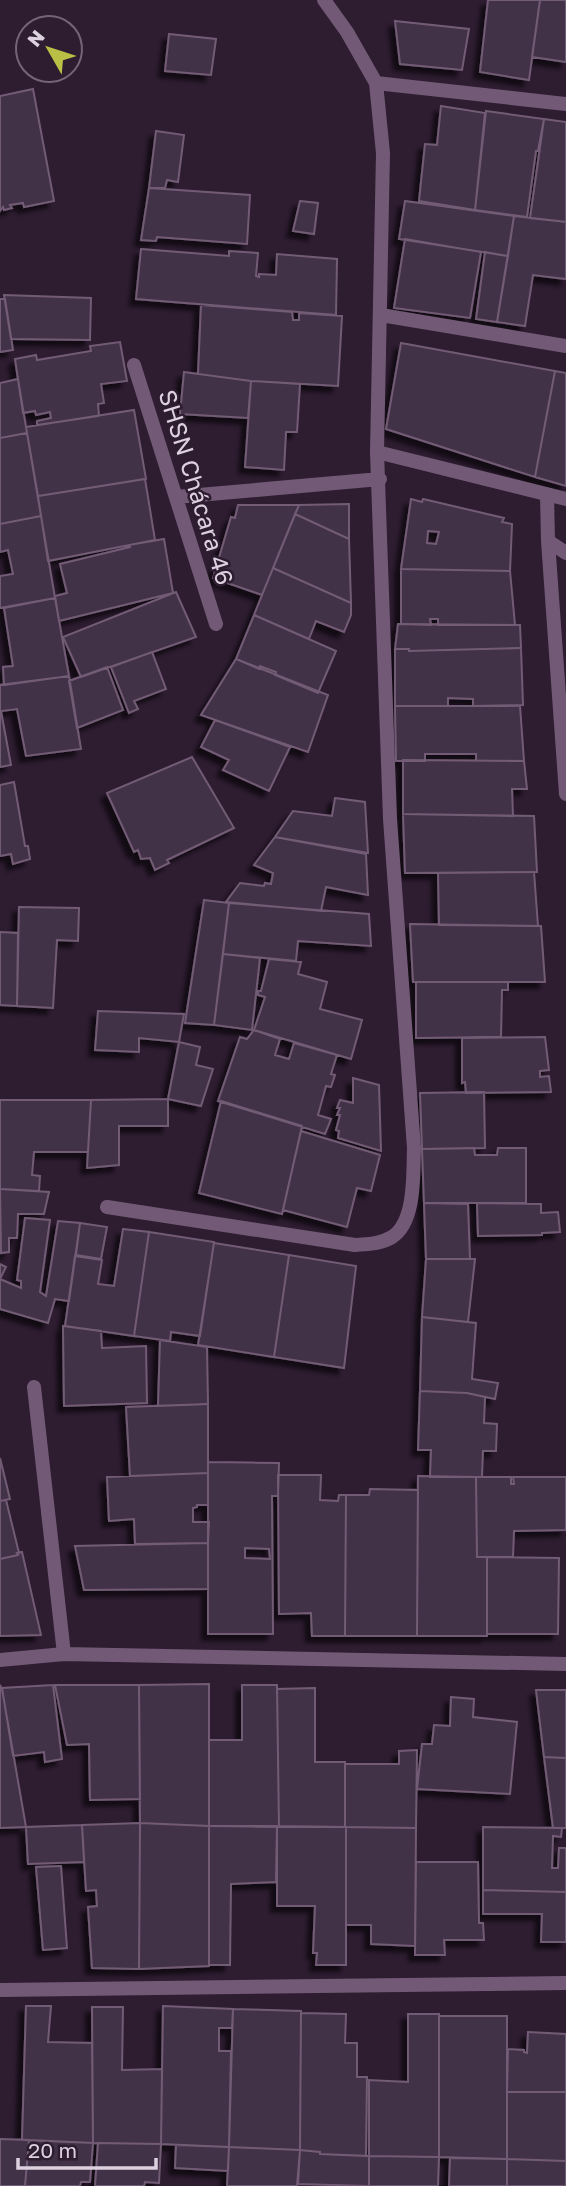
<svg xmlns="http://www.w3.org/2000/svg" width="566" height="2186" viewBox="0 0 566 2186" font-family="'Golos Text',sans-serif">
<defs>
<filter id="shadow"><feDropShadow dx="-6" dy="6" stdDeviation="2" flood-color="#0009"/></filter>
</defs>
<rect width="100%" height="100%" fill="#2e1c31"/>
<path fill="#433047" stroke="#725c75" stroke-width="2" fill-rule="evenodd" filter="url(#shadow)" d="M488,0h52l-11,80 -49,-8z
M540,0h26v62l-34,-5z
M395,21l74,8 -7,41 -62,-6z
M169,34l47,5 -5,36 -46,-4z
M33,89l21,112 -30,6 -1,-4 -13,2 2,3 -8,2 -1,-3 -3,4v-115z
M441,106l44,7 -10,97 -56,-9 6,-57 12,1z
M486,111l58,8 -6,32h-2l-9,66 -52,-7z
M544,119l22,3v100l-36,-4z
M156,131l28,4 -6,47 -11,-2 -2,8h-16z
M149,188l101,7 -3,49 -90,-7 -1,4 -15,-1z
M300,201l18,2 -4,31 -21,-3z
M405,201l109,15 -6,40 -109,-17z
M514,216l52,6v57l-33,-4 -8,51 -28,-4z
M405,239l76,13 -11,66 -76,-10z
M141,249l88,7v-5l29,2 -2,23 3,1v-3l17,1 1,-21 60,5 -1,56 -200,-16z
M485,252l23,4 -11,66 -21,-3z
M4,295l87,3 -1,42 -79,-1z
M0,299h5l8,51 -13,2z
M201,305l91,7 1,8h6v-7l43,3 -4,70 -87,-5 -53,-7z
M120,342l7,39 -26,3 3,19 -6,1 1,12 -62,9v-4l14,-3 -1,-6 -14,3 -1,-4 -12,2 -8,-54 21,-4 1,5 54,-9 -1,-5z
M401,343l154,28 -20,106 -149,-48z
M555,371l11,2v113l-31,-9z
M184,372l67,9 -3,37 -68,-4z
M18,379l9,54 -27,5v-55z
M251,381l49,3 -3,48h-11l-2,38 -39,-3z
M134,410l12,69 -108,17 -12,-69z
M27,433l14,83 -41,8v-86z
M145,479l10,61 -107,21 -10,-65z
M411,499l11,3 1,-3 81,19 -2,4 10,2 -2,47 -109,-2zM428,531l11,1 -3,12 -9,-1z
M349,504v35l-54,-25 4,-9z
M238,505h61l-37,90 -49,-17 18,-61 4,1z
M295,514l54,25 2,64 -78,-35z
M41,516l14,82 -55,10v-32l13,-2 -5,-24 -8,2v-28z
M164,539l9,54 -114,28 -4,-25 12,-3 -7,-29 70,-17 -1,-2z
M273,568l78,35v12l-7,17 -28,-11 -7,18 -55,-24z
M401,569l109,2 5,54h-77v-6h-8l1,6 -30,-1z
M176,592l20,45 -115,40 -18,-40z
M55,598l14,78 -65,9 -1,-18 10,-1 -9,-58z
M254,615l82,36 -18,42 -43,-18 1,-3 -16,-6 -1,3 -23,-10z
M398,624l122,1 1,23 -112,3v-2h-14z
M521,648l2,57 -50,1v-7l-25,-1v8h-53v-57h14v2z
M152,652l14,37 -32,12 4,8 -9,4 -18,-46z
M236,659l92,36 -20,57 -107,-37z
M107,667l16,43 -46,18 -8,-47z
M69,676l12,73 -55,7 -9,-47 -16,2 10,54 -11,2v-82z
M395,706h125l4,55h-48v-7h-51v7h-29z
M215,720l75,27 -21,44 -46,-21 6,-10 -28,-13z
M192,757l42,71 -67,32 2,3 -14,7 -5,-12 -9,1 -3,-9 -4,2 -27,-59z
M403,760l121,1 3,28h-15l1,27 -110,-2z
M14,782l11,64h3l2,13 -17,5 -2,-10 -11,2v-71z
M335,798l30,4 3,51 -93,-16 18,-26 39,5z
M403,814l131,2 3,56 -132,1z
M275,837l91,17 2,41 -42,-8 -5,24 -95,-9 14,-19 24,3 1,-3 6,1 2,-11 -19,-8z
M534,872l4,54 -99,-1 -1,-52z
M204,900l25,3 -15,122 -29,-2z
M229,903l140,11 2,32 -73,-5 -2,20 -73,-7z
M19,907l60,1 -1,33 -21,-1 -4,68 -36,-2z
M410,924l131,2 4,56h-132z
M0,932l18,1 -1,73 -17,-1z
M223,954l37,4 -8,72 -38,-5z
M269,959l32,3 -3,12 29,8 -7,27 42,11 -11,39 -97,-29 11,-33 -7,-2v-4h3z
M416,982h92v8h-6l-1,47 -85,1z
M98,1011l86,3 -5,28 -40,-4v14l-44,-2z
M254,1030l26,9 -5,16 14,4 5,-16 43,12 -6,19 4,1 -4,12 -5,-1 -8,29 13,4 -6,15 -107,-33 22,-64 7,2z
M545,1037l4,33 -9,1v6l9,-1 2,16 -85,1 -1,-11 -3,1v-45z
M179,1042l21,5 -4,18 17,4 -12,37 -33,-7z
M353,1078l26,7 2,66 -43,-13 1,-7 -3,-1 4,-15h-3l3,-7h-3l3,-8 13,3z
M484,1092l1,56 -63,1 -2,-56z
M168,1099v27h-49v39l-32,3 4,-68z
M0,1100h91l-3,52h-54l-2,23 8,1 -1,15 -39,-2z
M221,1101l81,25 -20,88 -83,-21z
M301,1131l79,24 -9,36 -14,-3 -10,39 -64,-17z
M474,1148l1,7h22l1,-7h28v55h-102l-2,-54z
M0,1189l49,3 -5,22h-26l-1,24h-8v14l-8,1z
M424,1203l44,1 2,55h-44z
M477,1203l64,1v9l17,-1 2,20 -18,1v2l-64,1z
M25,1218l25,2 -10,72 6,4 12,-75 22,2 -11,78 -14,-2 -7,24 -48,-14v-45l6,3 -6,12 21,9v-7l-4,-1z
M80,1223l27,4 -6,32 -25,-4z
M123,1229l26,3 -15,104 -69,-10 10,-70 27,4 -4,24 16,2z
M149,1232l65,10 -14,94 -29,-4 -1,9 -36,-5z
M214,1243l75,12 -15,102 -76,-12z
M289,1255l67,11 -12,102 -70,-11z
M426,1259h49l-7,63 -46,-5z
M422,1317l54,6 -4,56 26,4 -3,16 -28,-6 -47,-2z
M63,1326l38,5 1,17 44,-2 1,57 -83,3z
M160,1340l47,7 1,57 -50,2z
M420,1391l47,2 18,4 -1,26 13,1 -1,27h-13l-1,26h-52l1,-27h-13z
M208,1404v69l-78,3 -4,-69z
M0,1458l10,41 -10,2z
M208,1462l71,1 -1,33h-6l1,138h-65zM245,1548l24,1 1,10 -25,-1z
M208,1473v32h-11v2l-4,1v14h16l-1,21 -73,1 -1,-25 -25,2 -2,-44z
M278,1475h43l-1,25 18,1 1,-6h7l-1,141h-33l-1,-23 -32,1z
M418,1476l58,1 1,80h10v79h-70z
M476,1477h35v7h3l-1,-7h53v53l-52,1 -1,26h-36z
M370,1489l48,1 -1,146h-72l1,-141h23z
M6,1500l13,53h-2l1,2 -18,4v-58z
M208,1543v46l-124,1 -9,-44z
M22,1552l19,83 -41,1v-77l18,-4 -1,-2z
M487,1557l72,1 -1,76h-71z
M209,1684v142l-69,-3 -1,-138z
M0,1685l2,4 24,138 -26,1z
M53,1685l9,74 -17,3 -1,-10 -31,4 -11,-68z
M55,1685h84l1,114 -50,1 -1,-56 -22,1z
M242,1685h35l2,142 -70,-1v-86h33z
M315,1688v74h30v65h-66l-2,-138z
M536,1690h30v68l-22,-1z
M451,1697l23,2 -1,18 44,5 -7,72 -93,-5 5,-45h10l2,-19 16,1z
M417,1750l-1,78 -71,-1v-63h54v-13z
M544,1757l22,1v70h-13z
M140,1823l-1,146 -47,-1 -4,-61 9,-1 -1,-16 -10,1 -4,-66z
M140,1823l69,3v140l-70,3z
M82,1825l2,37 -56,2 -2,-37z
M209,1826h68l-1,56 -45,2 -1,81h-21z
M277,1826l69,1v138h-30l1,-12h-4l2,-47h-38z
M346,1827l70,1 -1,118 -44,-2v-19h-25z
M483,1827l79,1 -1,9 -8,-1 -1,32h6l1,-20h7v44l-83,-2z
M416,1862h62l1,61h4l1,17h-40l1,15h-30z
M61,1866l6,82 -24,2 -7,-83z
M483,1890l83,2v50h-25l1,-28h-59z
M26,2006h25l-3,36 44,1 1,100 -71,-3z
M163,2006l70,3 -1,19h-13v23h12l-2,96 -68,-3z
M92,2007h31l-1,63 40,-1 -1,75 -68,-1z
M233,2009l68,2 -1,139 -71,-3z
M301,2013l45,1 -1,29h12v34h10l-1,79 -46,-2v-2l-20,-2z
M408,2014h31v143l-70,-1v-76l39,2z
M439,2016h68v143l-68,-2z
M528,2032l38,2v58h-59l1,-43 16,1v2l3,1z
M507,2092h59v69l-59,-2z
M0,2139l29,1 -4,46h-25z
M29,2140l64,3 -3,39h-9l-1,4h-55z
M98,2143l63,1 -2,39 -14,-1 -1,4h-49z
M176,2145l53,2 -1,24 -53,-3z
M229,2147l71,3 -3,36h-70z
M300,2150l20,2v2l49,2v30l-71,-2z
M369,2156l70,1 -1,29h-69z
M450,2158l57,1v27h-58z
M507,2159l59,2v25h-59z"/>
<g fill="none" stroke-linecap="round" stroke-linejoin="round">
<path stroke="#725a76" stroke-width="14" d="M376,83l190,21
M381,315l185,31
M134,365l82,259
M377,452l189,47
M547,495l1,46 18,253
M176,497l204,-18
M548,541l18,12
M107,1207l248,38c12,-1 26,-1 37,-8 24,-15 21,-64 22,-89l-24,-329 -13,-367 6,-299 -7,-70 -29,-51 -23,-32
M34,1387l30,267
M0,1660l64,-6 502,10
M0,1990l566,-7"/>
</g>
<g text-anchor="middle" dominant-baseline="central" stroke-width="5" stroke-linejoin="round" paint-order="stroke">
<g font-size="24" fill="#ddd1df" stroke="#2e1c31">
<text transform="translate(197 487) rotate(73)">SHSN Chácara 46</text>
</g>
</g>
<g transform="translate(49 49) rotate(309)"><circle r="33" fill="#2e1c31" stroke="#746477" stroke-width="2"/>
<path d="M0-5L12 26L0 18L-12 26Z" fill="#bac045"/>
<text y="-10" font-size="19" font-weight="bold" text-anchor="middle" fill="#ddd1df">N</text>
</g>
<path d="M18 2158v10h138v-10" fill="none" stroke="#ddd1df" stroke-width="3.5"/>
<text x="28" y="2158" font-size="21" fill="#ddd1df" stroke="#2e1c31" stroke-width="5" paint-order="stroke">20 m</text>
</svg>
